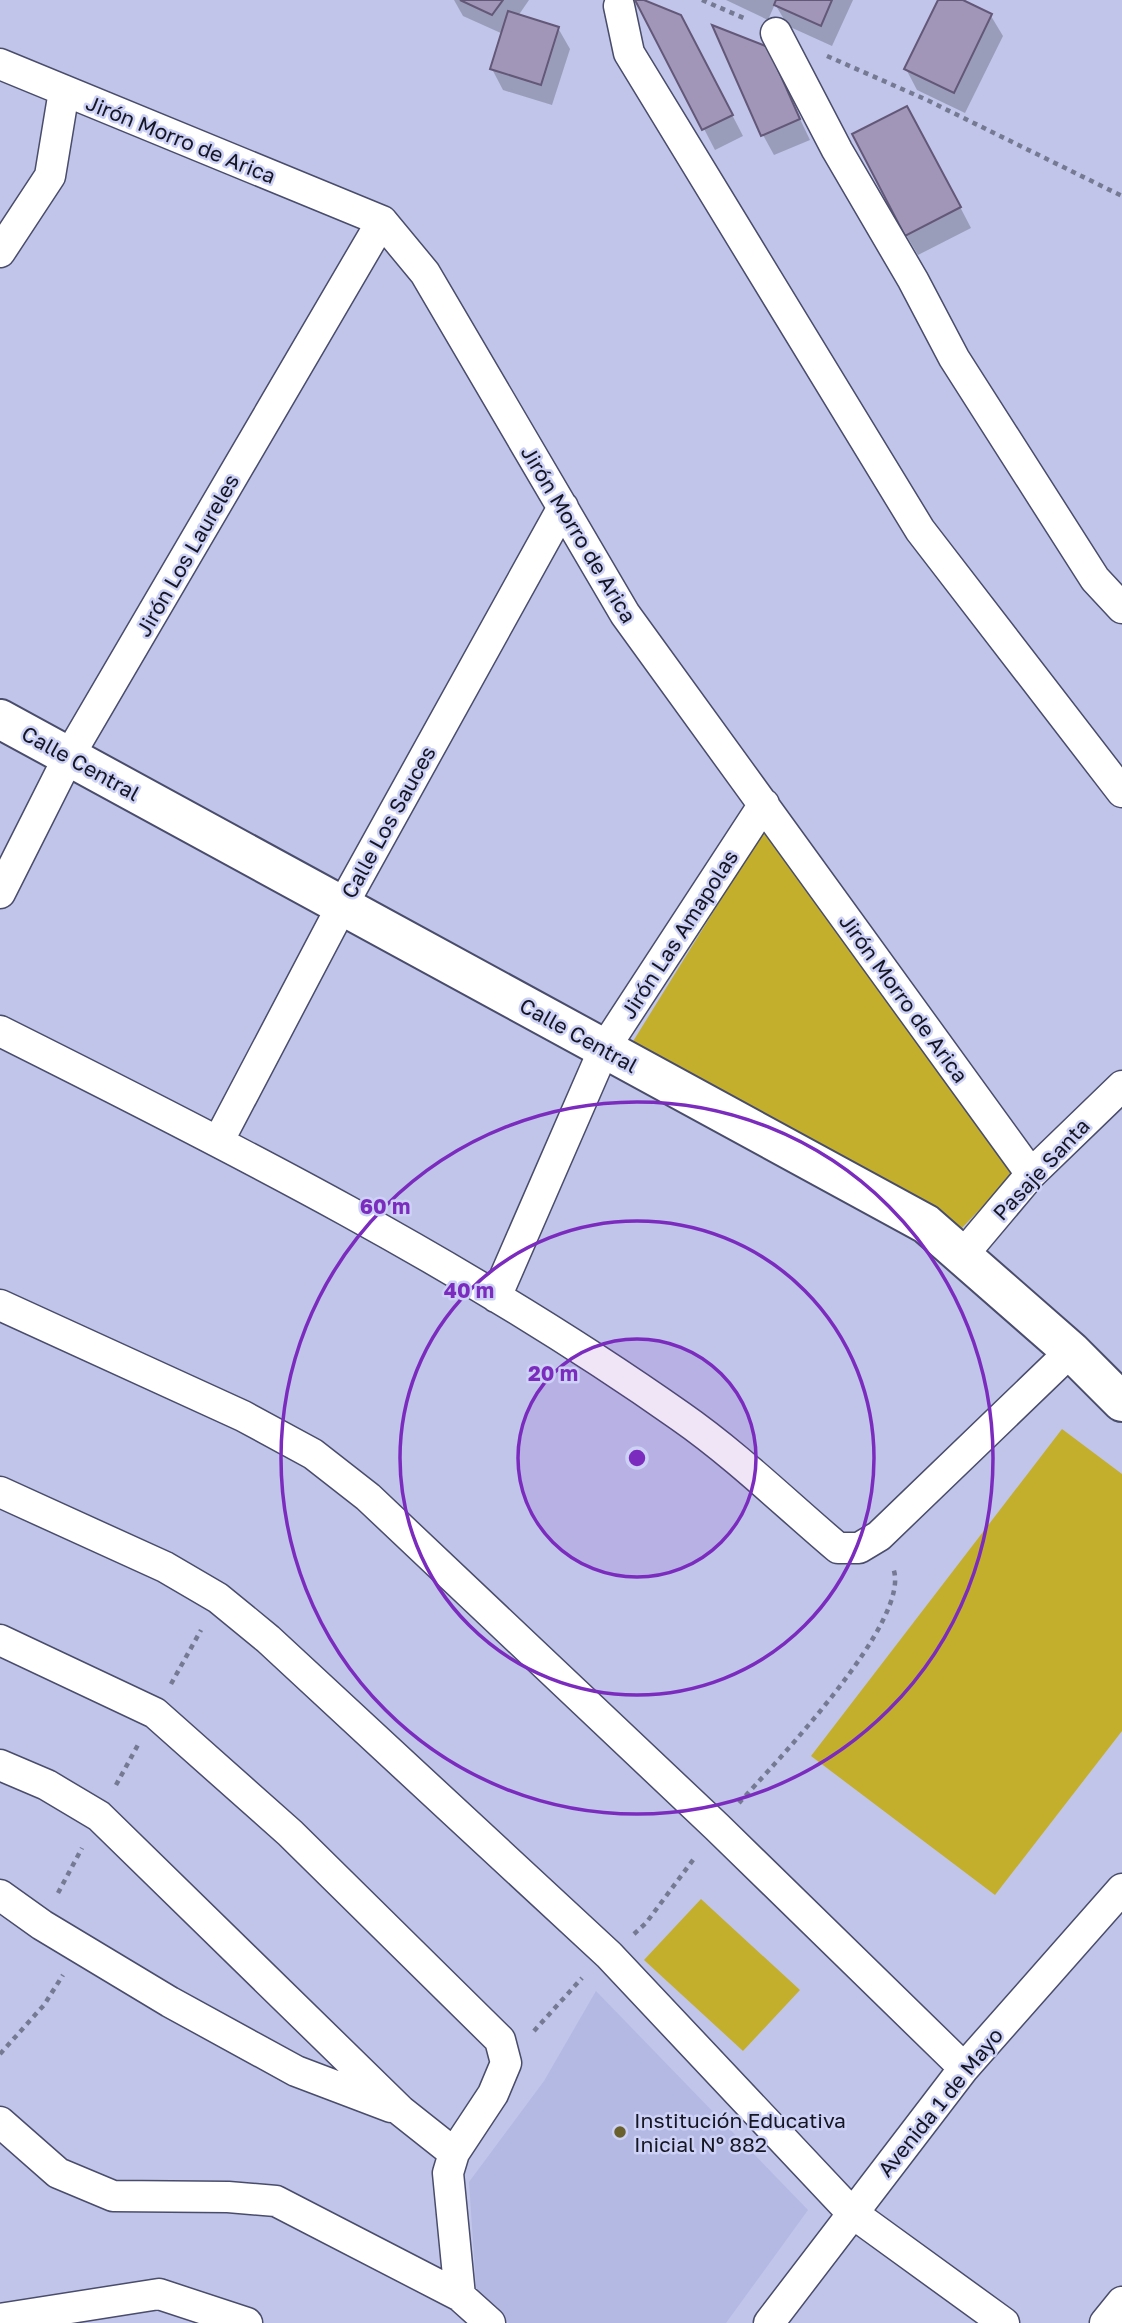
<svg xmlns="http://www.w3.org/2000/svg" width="1122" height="2323" viewBox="0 0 1122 2323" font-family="'Golos Text',sans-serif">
<rect width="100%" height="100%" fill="#c0c5e9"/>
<path fill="#b4b9e4" d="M596,1991l212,219 -82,113h-217l-32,-23 -8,-118 75,-101z"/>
<path fill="#c4af2c" d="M764,830l250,344 -54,56 -328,-187z
M1062,1429l60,45v257l-127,164 -184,-139z
M701,1899l99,91 -57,61 -99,-91z"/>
<path fill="#0003" d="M454,0h75l-11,16 40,12 12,21 -18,56 -49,-15 -11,-21 11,-35 -40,-18z
M637,0l55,37 51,99 -28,14z
M726,0h127l-21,46 -44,-20 -13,-22 -7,16z
M940,0h19l32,16 12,20 -38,77 -48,-23 -11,-21z
M766,48l44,92 -36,15 -11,-20z
M919,128l52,100 -53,27 -12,-20z"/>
<path fill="#a196b8" stroke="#635878" stroke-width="2" d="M460,0h43l-11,15z
M635,0h9l37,15 52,100 -31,15z
M776,0h56l-11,26 -47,-21z
M938,0h25l29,14 -38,79 -50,-24z
M508,11l51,16 -18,58 -51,-16z
M712,25l56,22 32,72 -39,17z
M907,106l54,101 -56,29 -53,-102z"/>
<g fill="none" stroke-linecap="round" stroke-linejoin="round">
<defs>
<path id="minor" d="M619,6l10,47 291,477 202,262
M776,33l61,117 76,130 41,78 141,221 27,29
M0,64l382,157 43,52 200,341 406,560
M0,252l50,-76 14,-85
M0,893l69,-137 313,-535
M0,1031c232,116 467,235 680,385 56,39 106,88 158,132h21l20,-12 192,-185
M219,1140l123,-234 221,-399
M962,1256l69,-82 91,-88
M496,1297l108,-248 160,-245
M0,1305l243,111 70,38 55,43 349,330 247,241
M0,1492l165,75 53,31 50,41 341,316 242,257 153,111
M0,1640l155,73 135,120 210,207 6,23 -13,31 -39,59 -6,20 12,123 30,27
M0,1765l47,20 52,31 302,295 53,42
M0,1895l42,30 128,77 126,69 95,36
M0,2122l58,51 55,23 115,1 48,4 184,95
M0,2319l159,-25 88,29
M769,2323l195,-255 158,-179
M1105,2323l17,-21"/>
<path id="tertiary" d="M0,719l926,505 145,127 51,51"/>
</defs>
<use href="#minor" stroke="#494c6b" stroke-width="33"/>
<use href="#tertiary" stroke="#494c6b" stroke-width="42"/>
<path stroke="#757992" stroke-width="4.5" stroke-dasharray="5 5" stroke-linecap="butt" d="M702,0l44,19
M827,56l100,44 195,96
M171,1684l30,-54
M116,1785l23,-42
M739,1803c35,-39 175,-184 154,-235
M58,1893l24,-45
M634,1934l12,-11 50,-67
M534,2031l48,-53
M0,2054l44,-49 19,-30"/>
<use href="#minor" stroke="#fff" stroke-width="30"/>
<use href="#tertiary" stroke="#fff" stroke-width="38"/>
</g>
<circle cx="637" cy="1458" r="119" fill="#7b2cbf" fill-opacity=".12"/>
<g fill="none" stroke="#7b2cbf" stroke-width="3.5">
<circle cx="637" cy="1458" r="119"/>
<circle cx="637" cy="1458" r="237"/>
<circle cx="637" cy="1458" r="356"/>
</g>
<circle fill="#69602d" stroke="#cdd1f6" stroke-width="2.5" cx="620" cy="2132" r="7"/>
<g text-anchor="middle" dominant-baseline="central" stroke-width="5" stroke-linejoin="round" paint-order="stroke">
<g font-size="21" fill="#151623" stroke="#cdd1f6">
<text transform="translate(181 139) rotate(22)">Jirón Morro de Arica</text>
<text transform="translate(579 534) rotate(59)">Jirón Morro de Arica</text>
<text transform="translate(187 555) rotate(-60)">Jirón Los Laureles</text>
<text transform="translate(81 763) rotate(29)">Calle Central</text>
<text transform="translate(388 822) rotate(-61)">Calle Los Sauces</text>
<text transform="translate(679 934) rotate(-57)">Jirón Las Amapolas</text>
<text transform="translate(904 998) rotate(54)">Jirón Morro de Arica</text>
<text transform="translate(579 1035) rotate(29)">Calle Central</text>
<text transform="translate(1041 1169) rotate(-47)">Pasaje Santa</text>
<text transform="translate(940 2102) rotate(-51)">Avenida 1 de Mayo</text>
</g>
<g font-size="21" fill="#151623" stroke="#cdd1f6" text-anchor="start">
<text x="634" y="2120">Institución Educativa<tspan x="634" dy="24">Inicial Nº 882</tspan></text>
</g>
</g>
<circle cx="637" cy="1458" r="10" fill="#7b2cbf" stroke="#cdd1f6" stroke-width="3.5"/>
<g font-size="21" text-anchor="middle" font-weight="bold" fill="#7b2cbf" stroke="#cdd1f6" stroke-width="5" stroke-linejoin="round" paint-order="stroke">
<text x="385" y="1214">60 m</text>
<text x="469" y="1298">40 m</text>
<text x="553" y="1381">20 m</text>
</g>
</svg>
